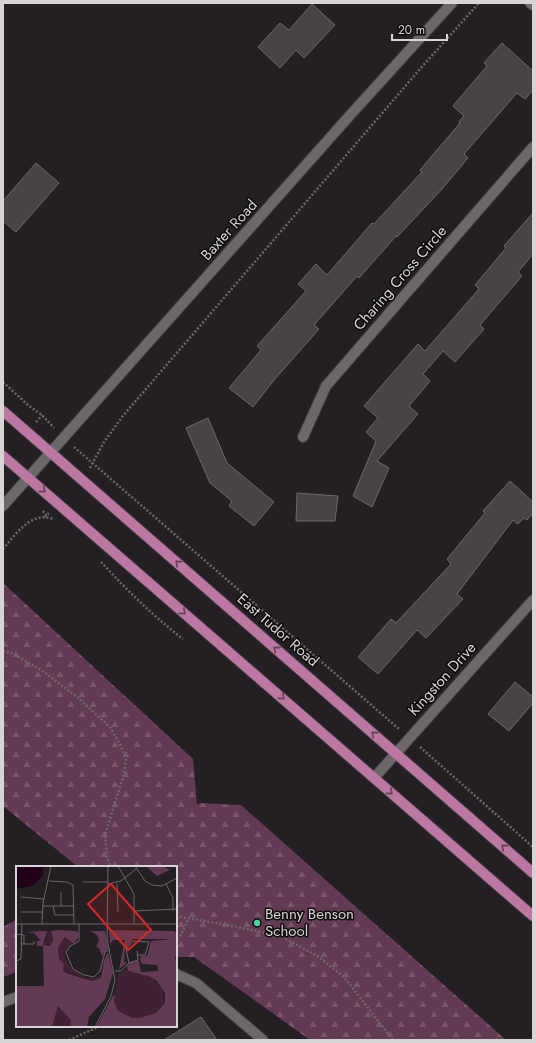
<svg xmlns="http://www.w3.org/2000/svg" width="536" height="1043" viewBox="0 0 536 1043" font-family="Jost,sans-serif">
<defs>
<pattern id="forest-firs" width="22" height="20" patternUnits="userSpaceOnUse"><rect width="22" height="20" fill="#633a53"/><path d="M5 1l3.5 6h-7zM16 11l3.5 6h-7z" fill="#79566b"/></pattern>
</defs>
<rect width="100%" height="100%" fill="#241f22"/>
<path fill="url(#forest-firs)" d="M3,583l190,176 4,46 3,-2 41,2 265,235h-196l-116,-83h-18v-90h-98l-75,-61z
M17,919v53l-14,5v-50z"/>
<path fill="#484346" stroke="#6d676a" d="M312,4l23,21 -31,33 -8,-8 -16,18 -22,-21 22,-24 9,7z
M502,43l31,28v19l-8,9 -8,-6 -53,61 4,4 -26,31 -45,48 -1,-1 -37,42 -2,-2 -43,49 5,4 -45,51 -21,27 -24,-19 32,-38 -4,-4 49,-55 -8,-7 18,-20 11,11 45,-52 2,1 48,-52 -2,-2 40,-47 -1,-1 5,-6 -11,-10 34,-40 -3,-3z
M36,163l23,20 -43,49 -13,-11v-20z
M533,213v41l-15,18 4,4 -42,49 4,4 -29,33 -12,-11 -20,23 7,7 -21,25 9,8 -41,47 12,7 -17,39 -19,-11 23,-55 -10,-9 12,-14 -14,-12 54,-62 7,7 54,-62 -4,-4 31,-37 -2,-2z
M208,418l19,45 47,39 -20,24 -25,-20 3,-5 -22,-18 -24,-55z
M510,481l23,21v11l-6,7 -3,-2 -6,6 -5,-4 -56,74 6,5 -37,39 -9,-8 -39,44 -20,-17 33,-38 5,4 55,-59 -4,-5 38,-46 -2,-2z
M297,493l41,3 -3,25h-39z
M515,682l18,15v6l-24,28 -21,-17z
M201,1017l16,23h-53z"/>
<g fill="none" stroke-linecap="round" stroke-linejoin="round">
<defs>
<path id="minor" d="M530,3l3,2
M303,437l23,-51 207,-239
M3,506l349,-393 100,-110
M374,778l159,-178
M176,974l20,9 67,57
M3,1002l14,-5"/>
<path id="major" d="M3,411l530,462
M3,456l530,460"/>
</defs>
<use href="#minor" stroke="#3d3a3c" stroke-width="12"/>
<use href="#major" stroke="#3d3a3c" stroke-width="12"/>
<path stroke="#6c686a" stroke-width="2.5" stroke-dasharray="2 2" stroke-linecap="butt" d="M3,382l26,24 13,9 12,13
M36,422l6,-7
M74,447l325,282
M90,468l14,-26 18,-25 298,-348 59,-66
M43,511l3,5 3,-3
M3,549c13,-15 28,-38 50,-30
M101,562c26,28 52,54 82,77
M3,651l11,3 30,18 32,24 34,31 11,19 5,14 -2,14 -19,61 2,23 4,9
M420,747l113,100
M176,916l56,10 49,10 38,21 25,20 49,63
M176,938l5,-3 8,-17
M69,1040l31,-14"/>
<use href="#minor" stroke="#6d676a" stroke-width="10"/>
<use href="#major" stroke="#bc78a2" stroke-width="10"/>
</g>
<defs><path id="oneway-chevron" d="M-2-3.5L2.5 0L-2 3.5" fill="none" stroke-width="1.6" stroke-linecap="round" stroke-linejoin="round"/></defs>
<g stroke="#644156">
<use href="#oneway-chevron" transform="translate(43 490) rotate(41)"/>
<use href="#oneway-chevron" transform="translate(178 563) rotate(-139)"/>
<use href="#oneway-chevron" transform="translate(183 612) rotate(41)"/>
<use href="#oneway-chevron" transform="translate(276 649) rotate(-139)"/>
<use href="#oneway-chevron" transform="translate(282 697) rotate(41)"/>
<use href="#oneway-chevron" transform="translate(374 734) rotate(-139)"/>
<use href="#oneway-chevron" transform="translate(390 792) rotate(41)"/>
<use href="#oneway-chevron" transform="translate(504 847) rotate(-139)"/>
</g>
<circle fill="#48d49d" stroke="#0c0a0b" stroke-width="1.5" cx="257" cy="923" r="4"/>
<g text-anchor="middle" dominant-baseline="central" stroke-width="3" stroke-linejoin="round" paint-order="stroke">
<g font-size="15" fill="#d7d4d6" stroke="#0c0a0b">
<text transform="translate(229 230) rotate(-48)">Baxter Road</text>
<text transform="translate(400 278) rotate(-49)">Charing Cross Circle</text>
<text transform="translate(278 630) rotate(41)">East Tudor Road</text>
<text transform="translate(442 679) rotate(-48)">Kingston Drive</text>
</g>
<g font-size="15" fill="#d7d4d6" stroke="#0c0a0b" text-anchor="start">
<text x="265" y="914">Benny Benson<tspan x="265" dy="17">School</tspan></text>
</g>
</g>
<g transform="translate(16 866)">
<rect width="161" height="161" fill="#241f22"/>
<path d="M49,71l9,7 -6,2 -4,10 6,11 16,11h11l3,-4 1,4 -9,3 -29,-11 1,-6 -5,-5 -1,-12zM42,140l13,14 -1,7h-18z" fill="#402134"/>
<path d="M130,0h16l8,4 -13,6zM43,64l18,1 2,5 -5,8 -9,-7 -7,10 1,12 5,5 -1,6 3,3 26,8 9,-3 3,-18 4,-8 5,21 -8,26 -16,18 -2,10h-17l1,-7 -13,-14 -6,21h-36v-41h28l-1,-40h-6v-5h4l-7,-8 -10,-1 23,-1 -4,14 7,1 3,-6 -2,-9zM93,64l65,1 3,2v22l-2,2 2,9v61h-81l18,-33 1,3 41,16 9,-10v-10l-9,-13 -28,-9 -1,-5 4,-4 8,-1 2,11 17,-1 -1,-6 -15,-1 -2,-5 1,-3h6l4,-15 21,-2h-39l-8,10 -1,13 3,1 -8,6 6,-29h-12l-3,4zM74,65h15l3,17 -6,8 -3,-8 -3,-1 3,-7 -2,-5z" fill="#633a53"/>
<path d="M31,65h4l2,5 -3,11 -1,-3 -6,1 4,-5z" fill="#402134"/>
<path d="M110,104l25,7 11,11 3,15 -9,10 -16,5h-8l-14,-7 -4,-9 4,-28z" fill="#402134"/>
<path d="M0,0h27v9l-10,11 -17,3z" fill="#220218"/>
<path fill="none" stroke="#6c676a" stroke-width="1" d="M102,0l16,28v30M119,0l10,15 7,4 10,1 15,-8M33,15l18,1 6,3 1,39M67,16h25M92,18l13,-3 15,-12M101,18l1,28M150,18l7,14v13M45,26v14M5,31l23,2M27,40h31M37,40l2,9h19M118,45l43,-2M5,46h21M63,57v18l-10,6 -3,6 7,16 11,6 10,2 6,-6 5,-19 5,-3M0,58h161M26,58l1,-21 8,-37M0,68l8,1v9h-2M8,78h10v-3M0,95l5,-2 1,-35M113,97l-3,-14 7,-8 16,1 -4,13h-7M99,105h6l8,-8 9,-3 -1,-9M79,161l16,-31 4,-16 -8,-41 1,-73"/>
<path fill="#d62828" fill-opacity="0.15" stroke="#d62828" stroke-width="2" d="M95,18l40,46 -23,20 -40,-46z"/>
<rect width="161" height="161" fill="none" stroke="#d7d4d6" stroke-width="2"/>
</g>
<rect width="536" height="1043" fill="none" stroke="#d7d4d6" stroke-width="8"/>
<path d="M392 34v6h55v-6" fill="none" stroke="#d7d4d6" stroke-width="2"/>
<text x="398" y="34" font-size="12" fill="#d7d4d6" stroke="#0c0a0b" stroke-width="3" paint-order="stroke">20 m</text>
</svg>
